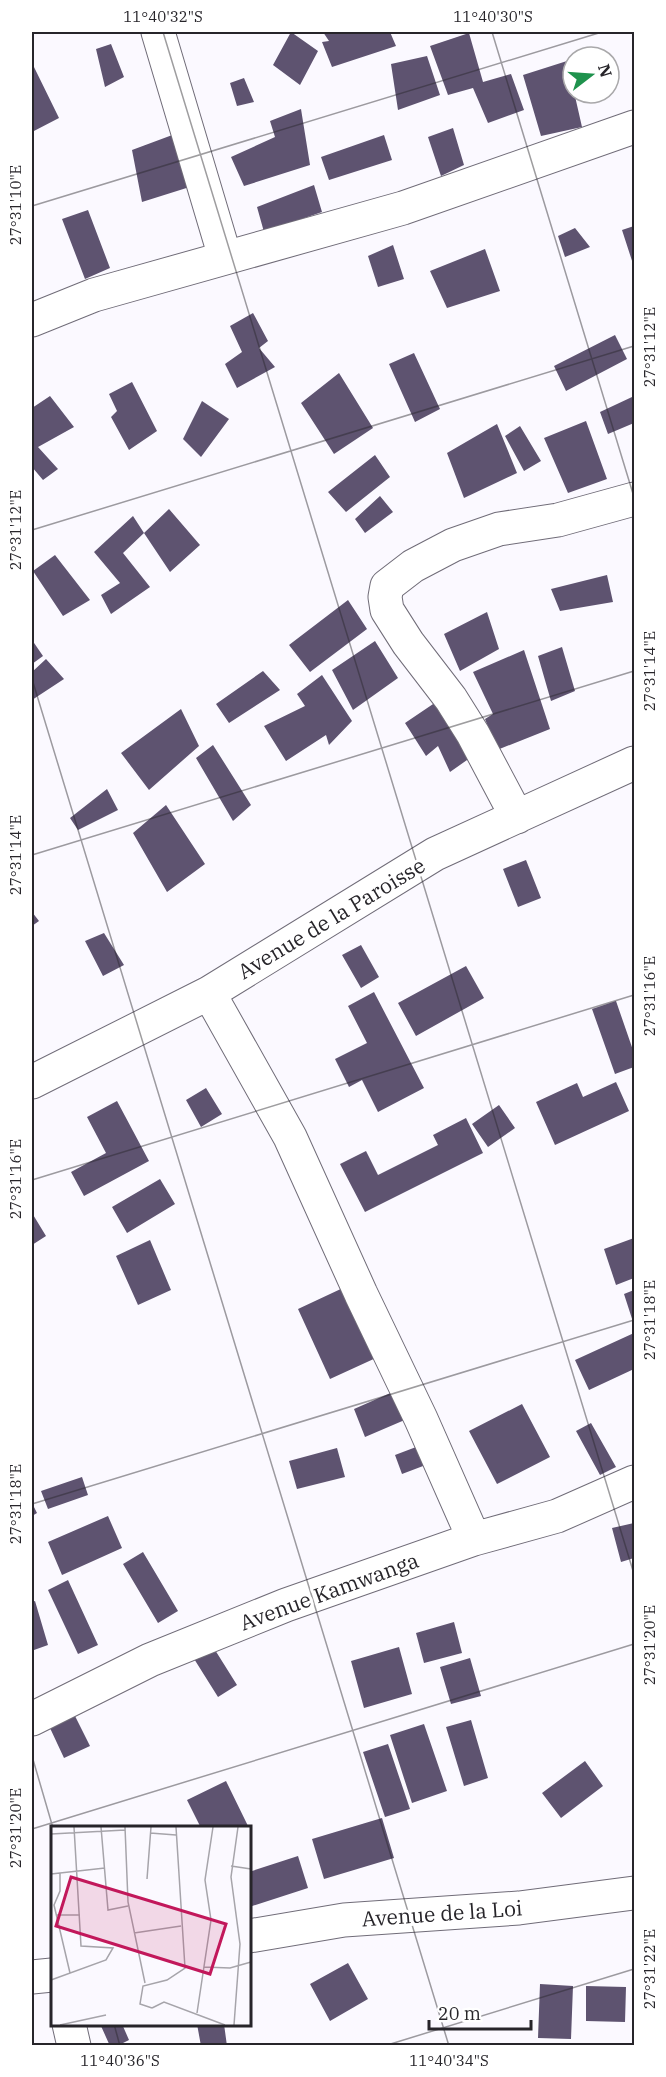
<svg xmlns="http://www.w3.org/2000/svg" width="666" height="2077" viewBox="0 0 666 2077" font-family="'IBM Plex Serif',serif">
<rect width="100%" height="100%" fill="#fbf9ff"/>
<path fill="#5e5370" d="M291,32l27,19 -18,34 -27,-20z
M323,32h67l6,14 -64,21 -10,-25 7,-1z
M469,33l14,49 28,-8 13,36 -36,13 -15,-35 -25,7 -18,-49z
M111,44l13,33 -19,10 -9,-38z
M427,56l13,39 -42,15 -7,-46z
M567,61l15,66 -41,9 -18,-61z
M33,65l26,53 -27,14v-66z
M244,78l10,24 -17,4 -7,-23z
M301,109l9,56 -66,21 -13,-29 44,-20 -5,-16z
M453,128l11,37 -23,11 -13,-39z
M175,134l21,51 -54,17 -10,-52z
M384,135l8,25 -63,20 -8,-23z
M314,185l8,27 -58,20 -7,-25z
M88,210l22,58 -25,11 -23,-60z
M634,226v41l-12,-37z
M575,228l15,19 -25,10 -7,-21z
M393,245l11,34 -26,8 -10,-31z
M485,249l15,42 -53,17 -17,-37z
M253,313l15,28 -9,7 16,19 -38,21 -12,-24 17,-12 -12,-26z
M615,335l12,24 -61,32 -12,-25z
M414,353l26,56 -25,13 -26,-58z
M339,373l34,55 -39,26 -33,-51z
M132,382l25,49 -28,19 -18,-33 6,-6 -8,-17z
M50,396l24,31 -36,20 20,22 -15,11 -11,-13v-27l1,-2 -1,-3v-27z
M632,397l2,6v20l-26,11 -8,-22z
M202,401l27,18 -28,38 -18,-18z
M586,421l21,58 -39,14 -24,-55z
M497,424l20,49 -53,25 -17,-45z
M520,426l21,35 -17,10 -19,-35z
M375,455l15,22 -44,35 -18,-20z
M380,496l13,16 -28,21 -10,-14z
M169,509l31,36 -30,27 -26,-39z
M133,516l11,17 -21,20 27,34 -39,27 -10,-19 19,-12 -26,-31z
M55,555l35,45 -27,16 -30,-45z
M607,575l6,27 -53,9 -9,-22z
M348,600l19,29 -57,43 -21,-27z
M487,612l12,37 -39,22 -16,-37z
M32,640l11,16 -11,8z
M375,641l23,37 -45,32 -21,-40z
M562,647l13,44 -24,10 -13,-45z
M524,650l26,79 -53,21 -12,-31 8,-5 -20,-42z
M46,659l18,20 -32,21v-28z
M263,671l17,19 -51,33 -13,-19z
M322,675l30,46 -23,24 -3,-10 -40,26 -22,-35 41,-20 -8,-12z
M442,698l35,55 -27,19 -12,-26 -12,10 -21,-33z
M181,709l18,37 -50,44 -28,-37z
M213,745l38,60 -18,16 -37,-63z
M107,789l11,21 -40,20 -8,-12z
M166,805l39,59 -38,28 -34,-59z
M526,860l15,38 -23,9 -15,-38z
M32,912l7,9 -7,5z
M104,933l20,32 -21,11 -18,-35z
M361,945l18,32 -18,11 -19,-33z
M466,966l18,32 -68,38 -18,-33z
M374,992l50,96 -46,24 -16,-32 -13,7 -14,-28 32,-16 -19,-37z
M616,1001l18,52v14l-19,7 -23,-65z
M616,1082l13,29 -74,34 -19,-43 41,-19 6,14z
M206,1088l16,26 -21,13 -15,-27z
M117,1101l32,60 -65,35 -13,-24 35,-19 -19,-36z
M499,1105l16,23 -27,19 -16,-23z
M466,1118l17,35 -118,59 -25,-48 26,-13 12,24 60,-30 -5,-10z
M160,1179l15,25 -48,29 -15,-26z
M32,1213l14,23 -14,9z
M634,1238v40l-18,7 -12,-36z
M150,1240l21,50 -33,15 -22,-49z
M345,1287l33,70 -48,22 -32,-70z
M634,1290v35l-10,-31z
M634,1333v36l-45,21 -14,-30z
M395,1391l12,28 -42,18 -11,-28z
M522,1404l28,53 -53,27 -28,-53z
M591,1423l25,44 -16,8 -24,-44z
M424,1444l7,19 -29,11 -7,-19z
M337,1448l8,29 -48,12 -8,-28z
M82,1477l6,18 -40,14 -7,-18z
M32,1503l5,10 -5,3z
M108,1516l14,32 -60,27 -14,-33z
M634,1523v35l-13,4 -9,-34z
M143,1552l35,59 -20,12 -35,-59z
M68,1580l30,65 -20,9 -30,-64z
M35,1601l13,44 -14,5 -2,-10v-38z
M454,1622l8,31 -38,10 -8,-30z
M210,1642l27,43 -19,12 -27,-43z
M399,1647l13,47 -48,14 -13,-47z
M470,1658l11,38 -30,8 -11,-37z
M75,1716l15,30 -26,12 -14,-30z
M471,1720l17,58 -24,8 -18,-59z
M424,1724l23,67 -35,12 -22,-68z
M388,1744l22,65 -25,8 -22,-65z
M585,1761l18,25 -42,32 -19,-25z
M226,1781l22,45 -4,2h-43l-14,-28z
M382,1818l12,40 -70,21 -12,-40z
M298,1856l10,32 -59,19v-35z
M348,1963l20,36 -38,22 -20,-37z
M540,1984l33,2 -2,53 -33,-1z
M586,1986l40,1 -1,35 -39,-1z
M106,2024h16l7,16 -12,6h-7l-9,-20z
M197,2024h27l3,22h-26z"/>
<g fill="none" stroke-linecap="round" stroke-linejoin="round">
<defs>
<path id="street" d="M158,32l67,225
M32,320l62,-25 309,-87 231,-81
M517,817l-44,-83 -22,-35 -43,-56 -21,-33 -2,-13 2,-11 26,-20 40,-21 46,-16 59,-9 76,-21
M209,993l81,144 71,157 60,125 53,120
M32,1082l177,-89 226,-139 199,-91
M32,1719l118,-59 136,-55 188,-66 83,-23 77,-34
M249,1936l95,-16 175,-12 115,-15
M32,1977l20,-2
M69,2024l5,22"/>
</defs>
<use href="#street" stroke="#706c78" stroke-width="35"/>
<use href="#street" stroke="#fff" stroke-width="33"/>
</g>
<path fill="none" stroke="#27252a" stroke-width="1.5" stroke-opacity="0.45" d="M163,32l471,1542M492,32l142,465M32,206l570,-174M32,530l602,-184M32,679l417,1367M32,855l602,-184M32,1180l602,-185M32,1504l602,-184M32,1756l21,72M32,1829l602,-185M114,2024l6,22M384,2046l250,-77"/>
<g text-anchor="middle" dominant-baseline="central" stroke-width="6" stroke-linejoin="round" paint-order="stroke">
<g font-size="21" fill="#27252a" stroke="#fff">
<text transform="translate(331 918) rotate(-31)">Avenue de la Paroisse</text>
<text transform="translate(329 1591) rotate(-20)">Avenue Kamwanga</text>
<text transform="translate(442 1913) rotate(-4)">Avenue de la Loi</text>
</g>
</g>
<g transform="translate(51 1826)">
<rect width="200" height="200" fill="#fbf9ff"/>
<path fill="none" stroke="#a6a4aa" stroke-width="1.5" d="M50,1l7,83 20,-4M74,1l3,75 17,81M99,7l26,2M0,8l74,-4M180,40l20,3M9,47v18l-6,14 16,68M0,48l54,-6M96,53l4,-52M6,89h23M83,107l47,-7M153,141l26,1 21,-6M0,154l55,-20 7,-12 -32,-2 -7,-119M101,182l-12,-4 3,-18 24,-6 18,-12 -9,-141M101,182l12,-6 61,23M146,187l14,-93 -6,-40 8,-53M9,199l46,-10M183,199l6,-81 -9,-67 7,-50"/>
<path fill="#c2185b" fill-opacity="0.15" stroke="#c2185b" stroke-width="3" d="M20,51l155,47 -16,50 -154,-48z"/>
<rect width="200" height="200" fill="none" stroke="#27252a" stroke-width="3"/>
</g>
<rect width="666" height="2077" fill="none" stroke="#ffffff" stroke-width="66"/>
<g transform="translate(591 75) rotate(73)"><circle r="28" fill="#ffffff" stroke="#a9a8aa" stroke-width="1.5"/>
<path d="M0-4.5L10 22L0 15L-10 22Z" fill="#1f924d"/>
<text y="-9" font-size="16" font-weight="bold" text-anchor="middle" fill="#27252a">N</text>
</g>
<path d="M429 2020v9h102v-9" fill="none" stroke="#27252a" stroke-width="3"/>
<text x="438" y="2020" font-size="18" fill="#27252a" stroke="#ffffff" stroke-width="4.5" paint-order="stroke">20 m</text>
<rect x="33" y="33" width="600" height="2011" fill="none" stroke="#27252a" stroke-width="2"/>
<g font-size="15" text-anchor="middle" fill="#27252a">
<text x="163" y="22">11°40'32"S</text>
<text x="493" y="22">11°40'30"S</text>
<text transform="translate(16 205) rotate(-90)" y="5">27°31'10"E</text>
<text transform="translate(650 347) rotate(-90)" y="5">27°31'12"E</text>
<text transform="translate(16 530) rotate(-90)" y="5">27°31'12"E</text>
<text transform="translate(650 671) rotate(-90)" y="5">27°31'14"E</text>
<text transform="translate(16 855) rotate(-90)" y="5">27°31'14"E</text>
<text transform="translate(650 996) rotate(-90)" y="5">27°31'16"E</text>
<text transform="translate(16 1179) rotate(-90)" y="5">27°31'16"E</text>
<text transform="translate(650 1320) rotate(-90)" y="5">27°31'18"E</text>
<text transform="translate(16 1504) rotate(-90)" y="5">27°31'18"E</text>
<text transform="translate(650 1645) rotate(-90)" y="5">27°31'20"E</text>
<text transform="translate(16 1828) rotate(-90)" y="5">27°31'20"E</text>
<text transform="translate(650 1969) rotate(-90)" y="5">27°31'22"E</text>
<text x="120" y="2066">11°40'36"S</text>
<text x="449" y="2066">11°40'34"S</text>
</g>
</svg>
